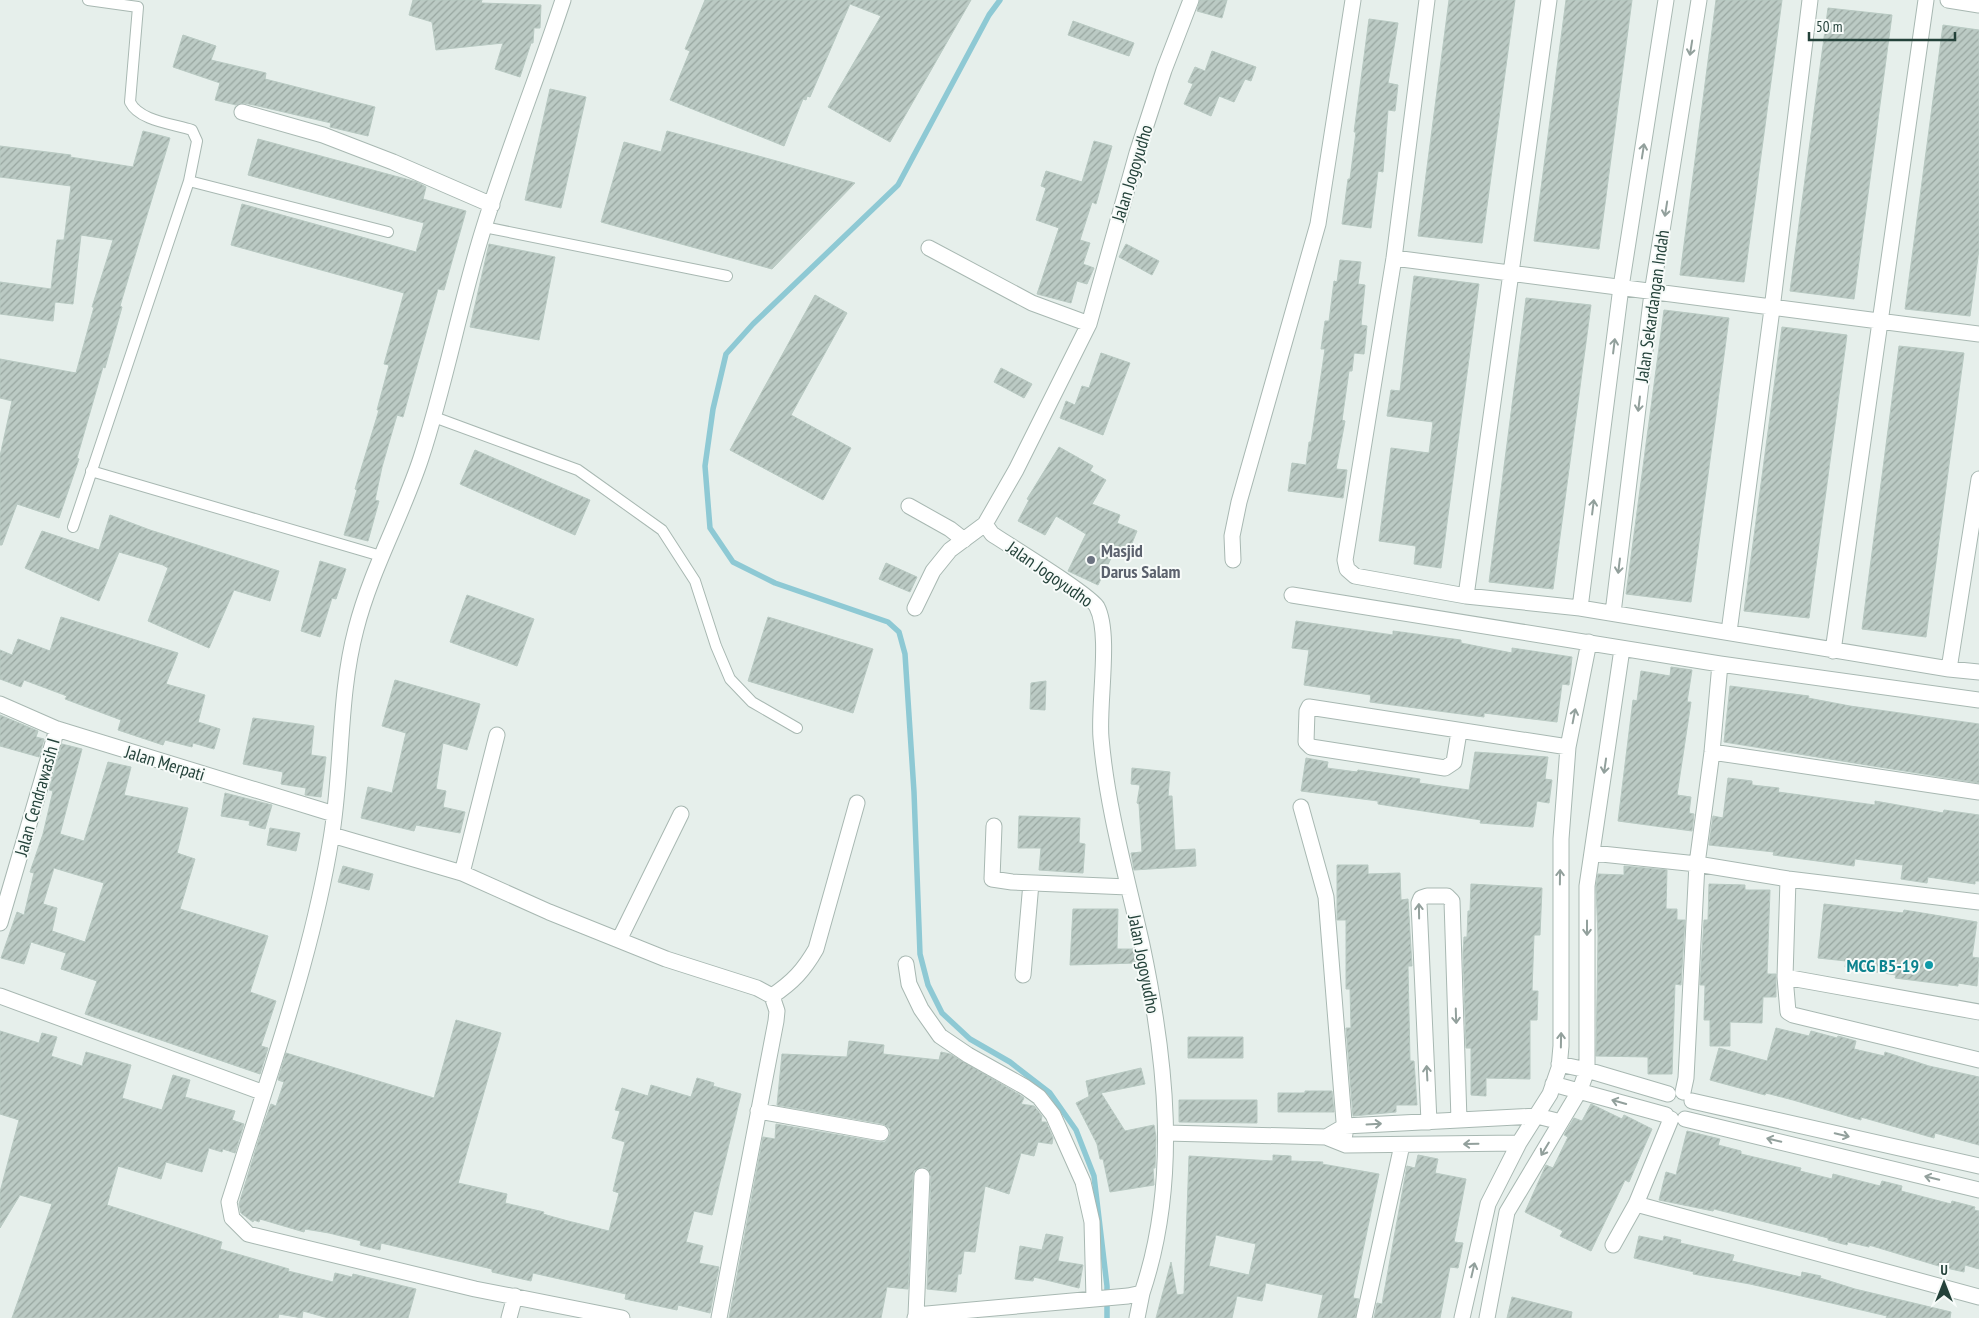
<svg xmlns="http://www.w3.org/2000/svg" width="1979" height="1318" viewBox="0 0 1979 1318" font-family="'PT Sans Narrow',sans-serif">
<defs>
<pattern id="building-hatch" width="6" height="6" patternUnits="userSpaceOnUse" patternTransform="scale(1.25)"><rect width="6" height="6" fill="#bbcac4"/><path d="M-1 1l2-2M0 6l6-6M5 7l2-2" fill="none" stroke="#98a6a0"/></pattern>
</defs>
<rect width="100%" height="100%" fill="#e6efeb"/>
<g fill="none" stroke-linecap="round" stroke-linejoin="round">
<path stroke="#8ec9d4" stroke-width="5.5" d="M1000,0l-11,15 -91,170 -145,139 -27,30 -13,55 -8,57 5,62 23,34 42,21 113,39 11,10 6,22 9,138 6,162 8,31 14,28 28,26 40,23 40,31 26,37 18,46 13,110v32"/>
</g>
<path fill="url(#building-hatch)" stroke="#b8c9c2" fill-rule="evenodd" d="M413,0h69l-1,3 60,2 -1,23h-6l-1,15h-2l-11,34 -25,-8 8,-26 -67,7 -4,-28 -23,-7z
M705,0h266l-81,142 -62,-35 53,-91 -31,-12 -40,93 -3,-1 -1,4 -3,-1 -19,47 -114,-46 20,-49 -5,-2z
M1200,0h27l-5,18 -25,-7z
M1449,0h66l-33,243 -64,-7z
M1566,0h66l-33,249 -65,-8z
M1716,0h66l-38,282 -64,-7z
M1828,8l64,7 -38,284 -64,-8z
M1369,19l29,4 -10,60 10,2 -3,26 -7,-1 -5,62 -5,-1 -7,57 -29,-4 6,-45h2l6,-47h-2z
M1073,21l61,22 -5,13 -61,-21z
M1943,25l36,5v220l-9,66 -65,-7z
M183,35l33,11 -5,14 55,13 -1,6 110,28 -7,29 -38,-9 1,-4 -73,-17 -14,-3 -8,2 -21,-5 5,-17 -47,-16z
M1212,51l44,16 -5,14 -6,-2 -11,23 -15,-6 -8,20 -27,-12 9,-20 -5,-2 7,-15 10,4z
M550,89l36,8 -25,111 -36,-8z
M143,131l27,7 -50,168 2,1 -17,61 -2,-1 -26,91 2,1 -20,59 -42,-14 -15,41h-2v-89l12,-55 -12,-3v-39l76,14 18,-66h-2l21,-67 -32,-5 -8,69 -18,-2 -2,19 -53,-7v-32l51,7 6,-49h7l7,-54 -71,-9v-31l71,9 -1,2 63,10z
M667,131l106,29 82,23 -83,86 -171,-47 23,-80 37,10z
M258,139l159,43 9,5 -3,12 43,12 -22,79 -6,-1 -35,128 -6,-2 -15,52 -7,33 4,1 -11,40 -24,-6 13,-45 -2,-1 24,-79h-2l12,-45 -5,-1 20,-71 -173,-48 11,-41 174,48 8,-29 -176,-48z
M1094,141l18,5 -16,58 -4,-2 -12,38 10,3 -7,21 11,4 -7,16 -10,-3 -6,22 -34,-9 22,-66 -23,-8 10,-32 -5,-2 5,-15 36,11z
M489,244l66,13 -16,83 -69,-13z
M1126,244l33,17 -7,14 -33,-18z
M1340,260l21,2 -3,22 7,1 -4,40 6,1 -3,28 -10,-1 -2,18h-3l-7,49 3,1 -9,48 11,1 -4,28 -55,-7 4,-28 14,2 3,-23h2l14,-93h-4l4,-28h4l5,-40 3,1z
M1414,276l65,8 -38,284 -27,-4 2,-18 -37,-5 12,-93 38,5 4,-31 -46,-6 4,-26 9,1z
M815,295l32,18 -56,102 60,33 -28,52 -93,-50z
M1526,298l65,7 -38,284 -64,-7z
M1664,310l65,8 -38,284 -65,-8z
M1782,327l65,8 -38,283 -65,-7z
M1899,346l65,7 -38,284 -64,-8z
M1101,353l29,10 -27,72 -43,-17 6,-17 9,4 7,-19 7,2z
M1001,368l31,16 -8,14 -30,-16z
M1059,447l34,19 -3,5 16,9 -14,24 28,11 -3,8 20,8 -9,22 -12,-5 -18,37 -30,-14 18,-37 -30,-18 -11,19 -27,-14 11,-21 -2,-1z
M475,450l115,50 -15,35 -115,-51z
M110,515l40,15 129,41 -9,30 -36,-11 -25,58 -61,-27 20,-53 -5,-3 -44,-13 -20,49 -74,-33 17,-37 57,19z
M320,561l26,8 -10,30 -4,-1 -12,39 -19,-6z
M886,563l31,14 -7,15 -31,-13z
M467,595l67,24 -17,47 -67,-24z
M61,617l117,36 -12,31 39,11 -7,27 22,7 -6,20 -21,-6 -1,4 -27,-7 -2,5 -45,-15 3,-10 -56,-21 2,-3 -43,-16 -3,7 -21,-8v-29l12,5 6,-16 32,12z
M768,617l105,32 -20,64 -105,-32z
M1296,621l97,14v-4l68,9v3l51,10v-5l60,9 -3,28 -7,-1 -5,38 -73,-9v4l-114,-15 1,-7 -67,-10 5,-35 -17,-2z
M1671,667l21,3 -5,32h4l-14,93 14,2 -2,16 5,1 -2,17 -74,-10 15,-121 4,1 4,-30 29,5z
M395,680l85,24 -13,46 -24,-7 -7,46 10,2 -3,16 22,5 -5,21 -44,-8 -2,6 -53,-13 7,-31 24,6 14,-60 -24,-7z
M1046,681l-1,29 -15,-1 1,-26z
M1730,686l79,10 -1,2 42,8 129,18v59l-255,-41z
M0,715l38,16 -2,6 8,2 -5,18 -39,-11z
M253,718l61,8 -3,29 15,2 -5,40 -16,-2 1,-7 -25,-4 2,-12 -40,-8z
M62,744l20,5 -22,85 24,7 24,-79 23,5 -7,28 64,13 -11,45 18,6 -15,50 88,27 -18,56 26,9 -15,45 7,2 -8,26 -175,-60 12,-33 -36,-12 5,-16 -35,-11 -7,22 -23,-6 16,-46 7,3 10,-42 -4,-1 13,-38 10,-43 -4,-1zM54,868l50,15 -19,59 -33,-11 5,-23 -14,-4z
M1475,752l73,5 -3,22 7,1 -3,23 -12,-2 -4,26 -53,-4 1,-3 -103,-16v-3l-77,-10 5,-33 22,4 -1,6 30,4 1,-2 62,9 -1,4 50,7z
M1132,768l38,4 -2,24h4l3,54 20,-1 1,17 -62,4 -3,-17 11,-1 -3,-48 -2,-1 3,-18 -9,-1z
M1728,778l24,3v4l27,3 -1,4 97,13v-4l68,12 1,-3 35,5v66h-4v3l-47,-7 -1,6 -26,-4 2,-14 -48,-6 -1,7 -81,-11 1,-3 -65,-7 4,-29 10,2z
M225,793l47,12 -7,24 -16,-4 1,-4 -29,-5z
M1019,816l61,2 -1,25 6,1 -2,29 -44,-3 2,-22h-23z
M270,828l30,5 -4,18 -29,-6z
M1337,865h31v9l32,-1 1,27 7,-1 4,67h-4l2,95h4l3,44h-21v7l-43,4 -7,-88h5l-1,-39h-4v-69h-9z
M343,866l30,8 -4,16 -31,-8z
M1624,866l43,4 -1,39h11v11h8l-4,65 -6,-1 -3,90h-24v-17l-52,-1 2,-119 -2,-50 2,-13 26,1z
M1471,884l71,4 -2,47h-6l-2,56h6l-1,29h-7v59l-44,-1v18l-15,-1v-47h-5l-3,-95 1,-16h3l1,-26h2z
M1709,884l36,1v5h25l-3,84h9v23h-13l-1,26 -32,-1v24h-20v-26h-6l1,-35h-5l4,-65h4z
M1824,904l79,9 1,-3 73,12 -5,35 7,1 -2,28 -19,-3v3l-63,-8 1,-3 -51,-8 1,-6 -28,-3z
M1073,909h45l-1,40h16l3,14 -66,2z
M456,1020l45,13 -43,150 49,11 -2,9 39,9 -1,2 25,7 41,10 10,-38 -6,-2 12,-49 -13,-4 8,-27 -5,-1 7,-22 26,8 3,-11 40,12 6,-19 17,5 -1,3 28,8 -29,121 -18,-4 -8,31 17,4 -4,17 20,4 -9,46 -32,-8 -1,5 -33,-7 -19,-4 1,-5 -93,-21 -2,8 -39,-9v-3l-111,-26 -1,7 -20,-5 1,-4 -32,-8 -24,-4 -1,3 -44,-13 -1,3 -5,-2 -1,2 -12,-9 -2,-9 23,-75 9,-25 5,2 8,-24 -6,-2 8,-27 148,45z
M1776,1028l33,8 2,-5 26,7 1,-2 18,5 -2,8 30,7 1,-4 44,14 50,11v68l-44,-12 -1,5 -73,-21v3l-68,-20 -27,-7 -1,2 -55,-15 9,-32 48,13z
M0,1031l39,12 3,-10 15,4 -6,19 31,10 4,-14 45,13 -9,33 40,12 11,-35 17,5 -5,17 50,14 -3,9 12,4 -9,29 -12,-4 -1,3 -13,-4 -7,24 -36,-10 -5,17 -43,-13 -11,39 115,37 -2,7 69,20 -1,2 45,11 2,-9 17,4 1,-3 63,15 -8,29h-80l-25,-7 -1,7 -23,-4 -1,4h-266l40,-114 -32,-9 -20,33v-36l19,-72 -19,-6z
M1188,1037h55v21h-55z
M849,1041l35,4 -1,9 56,6 2,-8 9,2 70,41 4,3 -3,6 13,2 8,10 -1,6h5l7,16 -1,6 -14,-2 -4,14 -13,-3 -12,41 -24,-8 -10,66 -11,-1 -3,23h-3l-2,18 -29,-3 4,-113 -4,-8 -5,-1 -8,4 -1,5 -5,113 -21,-2 -6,31h-152l34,-181 12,2 1,-15 103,18h6l5,-7v-6l-7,-5 -106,-19 5,-51 65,3z
M1141,1068l4,16 -44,9 24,38 29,-6 2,12 -1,31h-2l1,17 -44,7 -7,-33h-3l-3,-15 -21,-41 16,-8 -3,1 -3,-15z
M1305,1091h27l2,21h-56v-19h27z
M1179,1100h78v23l-78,-1z
M1591,1104l31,15 2,-4 28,14 -23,53 -4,-2 -34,71 -31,-15 3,-5 -38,-19 21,-47 7,3 15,-31 -4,-2 10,-17 8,3z
M1687,1131l33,8 -2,6 23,6v3l60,14 -1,3 32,8 1,-5 47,12 2,-5 20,5 -1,5 50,13 1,-3 23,6 -1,3 5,1v58l-14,-4 -1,7 -22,-5 -73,-22v2l-21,-5 -1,3 -19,-5v-2l-114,-29 -1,2 -54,-11 7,-28 10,3z
M1273,1155l18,1v5l32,1 -1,2 57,10 -26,124 6,1 -4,19h-37l5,-23 -57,-12 -4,18 -25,-5 -5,22h-76l15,-56 6,33 7,-1 5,-138 84,5zM1216,1235l40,9 -7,31 -40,-9z
M1418,1155l20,4 -3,14 31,6 -12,63 9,1 -5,25 -8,-1 -10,51h-66l3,-15 5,1 25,-138 8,2z
M1046,1234l17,3 -5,24 25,4 -4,23 -45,-11 -1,4 -18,-2 5,-33 22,4z
M1639,1236l24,5 1,-5 17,4 -1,3 54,12 -2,6 34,8 35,8 1,-5 19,4 -1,2 35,11 96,23 -1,6h-64l1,-2 -137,-32 -57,-10 1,-2 -60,-14z
M1512,1297l60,15 -1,6h-64z"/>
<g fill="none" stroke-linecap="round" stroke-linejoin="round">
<defs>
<path id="service" d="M189,181l199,51
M484,227l243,49
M434,417l144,53 84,60 33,51 21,65 14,33 22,23 45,26
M91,471l290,85
M73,527l116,-346 8,-40 -5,-11c-18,-6 -53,-9 -62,-28l8,-95 -50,-7"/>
<path id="minor" d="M1427,0l-33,258 -49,302 2,9 8,7 111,20 114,12 369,61 30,-190
M1948,0l31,5
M242,112l81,23 70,27 99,43
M929,248l103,55 57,21
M1394,258l585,76
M909,506l41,23 14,11
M1233,560l-1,-24 7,-34 79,-278 35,-224
M1292,595l428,69 259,36
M1466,596l83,-596
M915,608l18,-37 17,-21 35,-26
M1580,608l41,-321 45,-287
M1613,613l39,-320 47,-293
M1729,632l43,-323 38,-309
M1833,651l93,-651
M1949,669l30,3
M0,704l57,25 277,85
M1459,732l-5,30 -9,6 -134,-21 -5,-5 1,-31 2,-4 259,40
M1712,752l267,40
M1301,807l25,90 19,237
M994,826l-2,53 20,3 116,5
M332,835l130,38 87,39 117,47 91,29 15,8 5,15 -1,10 -57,297
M1592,853l105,11 91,15 191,23
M462,873l35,-138
M1788,879l-3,98 3,35 5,3 186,45
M0,923l57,-194
M620,938l61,-124
M906,964l3,20 12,25 19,27 28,19 57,32 14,10 14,18 30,67 9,40 2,77
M1023,975l8,-92
M1785,977l194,35
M0,996l264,97 -35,109 3,16 16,16 227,55 147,29
M772,996c21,-14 32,-26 44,-47l41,-146
M1559,1064l28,6 81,24
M1553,1084l113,31
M1683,1092l3,-14 11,-214 15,-112 8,-88
M264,1093c27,-84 53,-168 67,-254 12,-70 7,-142 25,-210 15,-59 46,-113 65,-171 25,-76 39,-155 63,-231 24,-77 54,-151 79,-227
M1692,1101l287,65
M758,1111l123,22
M1685,1119l294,71
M1429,1122l-10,-219 2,-5 6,-2h20l5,5 7,219
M1166,1133l160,4
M1519,1143l-173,2 -20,-8 19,-11 192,-10 24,6
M1636,1204l343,93
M1613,1245l23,-41 35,-85
M916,1315l6,-139
M509,1318l6,-22
M915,1318l1,-3 212,-19 14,-3c38,-113 24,-234 0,-348 -15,-68 -35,-137 -41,-207 -3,-34 10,-104 -4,-131 -4,-10 -90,-63 -105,-73l-7,-10 31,-54 73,-146 48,-171 27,-83 27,-70
M1137,1318l5,-25
M1364,1318l38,-173
M1462,1318l26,-114 31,-61 31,-49 9,-26 2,-22v-207l7,-92 21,-105
M1487,1318l20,-106 73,-122 7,-20v-184l35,-237"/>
</defs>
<use href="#service" stroke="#a8b8b2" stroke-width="12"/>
<use href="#minor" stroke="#a8b8b2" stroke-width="17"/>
<use href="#service" stroke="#fff" stroke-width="10"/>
<use href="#minor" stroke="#fff" stroke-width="15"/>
</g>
<defs><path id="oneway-shaft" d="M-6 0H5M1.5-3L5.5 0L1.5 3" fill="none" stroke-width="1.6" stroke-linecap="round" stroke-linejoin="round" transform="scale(1.25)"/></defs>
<g stroke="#92a09c">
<use href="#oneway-shaft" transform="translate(1691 48) rotate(99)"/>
<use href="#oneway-shaft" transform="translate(1643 151) rotate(-81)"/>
<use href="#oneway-shaft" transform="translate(1666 209) rotate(99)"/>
<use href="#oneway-shaft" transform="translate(1614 346) rotate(-83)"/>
<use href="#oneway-shaft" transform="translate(1639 404) rotate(97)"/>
<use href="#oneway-shaft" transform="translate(1593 507) rotate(-83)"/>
<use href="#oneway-shaft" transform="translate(1619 566) rotate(97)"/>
<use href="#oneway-shaft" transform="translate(1574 716) rotate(-79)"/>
<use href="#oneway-shaft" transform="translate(1605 766) rotate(98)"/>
<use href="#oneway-shaft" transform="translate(1560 877) rotate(-89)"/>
<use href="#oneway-shaft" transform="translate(1419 911) rotate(-91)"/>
<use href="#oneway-shaft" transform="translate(1587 928) rotate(90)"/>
<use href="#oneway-shaft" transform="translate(1456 1016) rotate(88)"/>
<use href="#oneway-shaft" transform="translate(1561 1040) rotate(-89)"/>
<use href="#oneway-shaft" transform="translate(1427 1073) rotate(-93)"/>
<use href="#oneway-shaft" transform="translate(1619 1102) rotate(-164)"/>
<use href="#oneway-shaft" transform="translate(1374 1124) rotate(-3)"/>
<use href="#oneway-shaft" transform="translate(1842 1135) rotate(13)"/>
<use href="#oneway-shaft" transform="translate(1774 1140) rotate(-166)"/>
<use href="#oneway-shaft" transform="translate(1471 1144) rotate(179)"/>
<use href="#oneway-shaft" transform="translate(1545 1149) rotate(121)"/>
<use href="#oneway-shaft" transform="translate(1932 1178) rotate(-166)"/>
<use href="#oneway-shaft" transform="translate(1473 1270) rotate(-77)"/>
</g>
<circle fill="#6b7280" stroke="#f7fbf9" stroke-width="2" cx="1091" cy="560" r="5"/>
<circle fill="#0f9aa8" stroke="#f7fbf9" stroke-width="2" cx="1929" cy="965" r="5"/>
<g text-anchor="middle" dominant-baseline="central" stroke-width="4" stroke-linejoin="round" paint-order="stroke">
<g font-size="18" fill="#24423a" stroke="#f7fbf9">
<text transform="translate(1132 173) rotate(-73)">Jalan Jogoyudho</text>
<text transform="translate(1652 306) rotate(-82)">Jalan Sekardangan Indah</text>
<text transform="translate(1050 574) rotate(35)">Jalan Jogoyudho</text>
<text transform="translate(165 763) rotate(17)">Jalan Merpati</text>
<text transform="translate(37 797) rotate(-74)">Jalan Cendrawasih I</text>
<text transform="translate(1144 964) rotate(79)">Jalan Jogoyudho</text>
</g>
<g font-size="18" font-weight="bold" fill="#5b616d" stroke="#f7fbf9" text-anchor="start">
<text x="1101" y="550">Masjid<tspan x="1101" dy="21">Darus Salam</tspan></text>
</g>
<g font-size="18" font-weight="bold" fill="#0d838f" stroke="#f7fbf9" text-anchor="end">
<text x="1919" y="965">MCG B5-19</text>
</g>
</g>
<g transform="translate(1944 1283)" stroke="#f7fbf9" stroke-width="4" paint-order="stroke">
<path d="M0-4L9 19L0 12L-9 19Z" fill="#24423a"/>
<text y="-8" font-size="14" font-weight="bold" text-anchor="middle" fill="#24423a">U</text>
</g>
<path d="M1809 32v8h146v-8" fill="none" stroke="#24423a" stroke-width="2.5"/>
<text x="1816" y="32" font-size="15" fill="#24423a" stroke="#f7fbf9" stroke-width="4" paint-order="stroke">50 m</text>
</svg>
